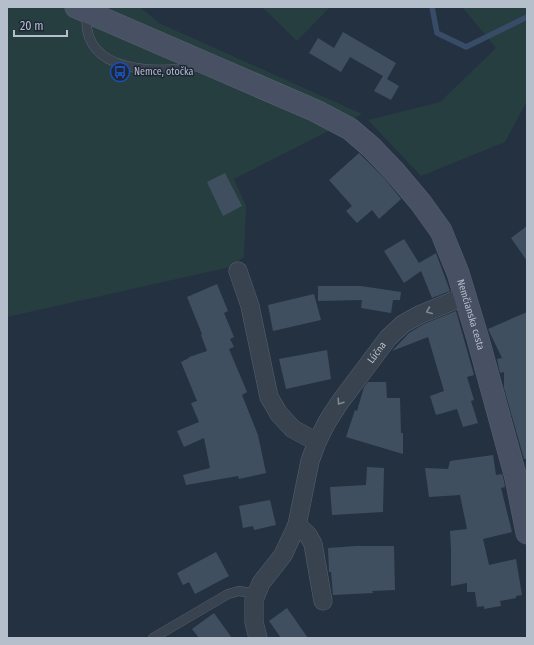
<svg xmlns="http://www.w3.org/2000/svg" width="534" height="645" viewBox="0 0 534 645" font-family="'Fira Sans Condensed',sans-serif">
<rect width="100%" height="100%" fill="#243140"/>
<path fill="#273e41" d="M7,7h133l19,16 203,91 -128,65 12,27 -2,51 -14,10 -223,50z
M262,7h68l-33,34z
M462,7h65v94l-22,41 -84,34 -53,-56 72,-18 56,-54z"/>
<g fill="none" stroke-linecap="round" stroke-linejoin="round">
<path stroke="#384c68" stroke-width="5.5" d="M432,7l5,26 29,14 61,-30"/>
</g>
<path fill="#404f60" d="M343,32l53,31 -9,16 12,7 -8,14 -17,-9 9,-15 -33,-19 -9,15 -32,-19 9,-15 16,10z
M359,153l26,26 16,20 -22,20 -7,-9 -15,13 -11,-12 6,-5 -23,-26z
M225,173l17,33 -19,10 -16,-34z
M527,226v35l-16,-23z
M404,239l15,24 17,-10 14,38 -18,7 -11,-27 -17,12 -20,-32z
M217,284l11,27 -4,2 10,24 -4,2 4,8 -5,2 18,43 -5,3 16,40 8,38 -27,6 -1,-3 -52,9 -3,-10 27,-7 -6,-30 -20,9 -7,-16 22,-9 -8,-19 6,-2 -16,-39 8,-4v-1l18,-6 -6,-16 1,-1 -15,-37z
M318,286h43l40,6 -1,8h-7l-2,13 -30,-5 1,-8 -44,1z
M314,294l7,26 -48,11 -5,-26z
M456,311l18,64 -7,2 7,23 -3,1 7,22 -15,4 -6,-18 -21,6 -6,-19 14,-5 -16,-54 -36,14 17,-18 15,-9z
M527,312v147h-3l-20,-71v-16l-4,1 -3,-14 5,-1 -14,-29z
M327,350l4,29 -45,10 -7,-30z
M368,382h18l1,16h13l1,35h2v21l-57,-17 9,-27 2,1 7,-24z
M493,455l3,20 6,-1 2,7 1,6 -4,1 11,44 -29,7 6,26 27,-6 6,36 -6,1v2l-16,3 1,5 -17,3v-3l-7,1 -2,-15h-8v-9l-16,3v-36l-1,-19 17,-2 -7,-34 -31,2 -4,-29 23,1 2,-8z
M367,467l17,1 -1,44 -51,3 -2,-28 36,-2z
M270,500l6,25 -22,5 -1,-4 -10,2 -4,-22z
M356,546h38l1,44 -23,1 1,2 -40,2 -2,-23h-2l-1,-24z
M216,552l13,24 -34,18 -6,-12 -6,3 -6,-12z
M287,608l21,30h-27l-12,-17z
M214,613l18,25h-33l-7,-9z"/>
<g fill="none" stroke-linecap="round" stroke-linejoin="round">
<defs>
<path id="lane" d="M87,12c-8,64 72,61 114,54
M153,638l75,-44 11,-3 18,3"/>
<g id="street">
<path d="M238,271l12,35 19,91 10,17 14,15 24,13"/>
<path d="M297,525l11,10 5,9 10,57"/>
<path id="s1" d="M258,638l-4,-16v-22l7,-17 22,-28 14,-30 13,-64 7,-19 10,-20 13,-20 48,-64 15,-14 16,-9 46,-19"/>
</g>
<g id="secondary">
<path id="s2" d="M76,7l240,104 34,18 21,18 23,24 27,32 20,28 17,42 20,66 38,139 11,55"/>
</g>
</defs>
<use href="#lane" stroke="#57606e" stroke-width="10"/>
<use href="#street" stroke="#57606e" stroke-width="19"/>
<use href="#secondary" stroke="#57606e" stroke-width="23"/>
<use href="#lane" stroke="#394350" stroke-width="9"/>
<use href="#street" stroke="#394350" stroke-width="18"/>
<use href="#secondary" stroke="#475163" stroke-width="22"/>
</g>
<defs><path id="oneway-chevron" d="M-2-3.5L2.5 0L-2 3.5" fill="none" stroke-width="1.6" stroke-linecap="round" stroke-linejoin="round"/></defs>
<g stroke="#7d8794">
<use href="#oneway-chevron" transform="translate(429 311) rotate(157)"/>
<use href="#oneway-chevron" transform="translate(340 402) rotate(124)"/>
</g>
<defs>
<symbol id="bus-ring" viewBox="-11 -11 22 22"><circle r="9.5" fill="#1e2735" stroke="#1a4fb4" stroke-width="1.5"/><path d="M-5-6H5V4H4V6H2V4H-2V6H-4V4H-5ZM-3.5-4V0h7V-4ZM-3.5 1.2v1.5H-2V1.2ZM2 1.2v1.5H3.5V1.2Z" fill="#1a4fb4"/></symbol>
</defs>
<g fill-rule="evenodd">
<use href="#bus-ring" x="109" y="61" width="22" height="22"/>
</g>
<g text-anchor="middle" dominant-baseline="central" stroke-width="3" stroke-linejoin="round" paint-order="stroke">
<g font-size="10" fill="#b5becb" stroke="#1e2735" text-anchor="start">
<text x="134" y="72">Nemce, otočka</text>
</g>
<g font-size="10" fill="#b5becb" stroke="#1e2735">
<text stroke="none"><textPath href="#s2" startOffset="526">Nemčianska cesta</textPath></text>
<text stroke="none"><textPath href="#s1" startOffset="319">Lúčna</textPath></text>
</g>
</g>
<rect width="534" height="645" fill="none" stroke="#b5becb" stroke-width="16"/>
<path d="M14 30v6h53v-6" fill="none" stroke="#b5becb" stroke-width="2"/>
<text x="20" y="30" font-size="12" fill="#b5becb" stroke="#1e2735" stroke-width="3" paint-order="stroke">20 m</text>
</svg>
